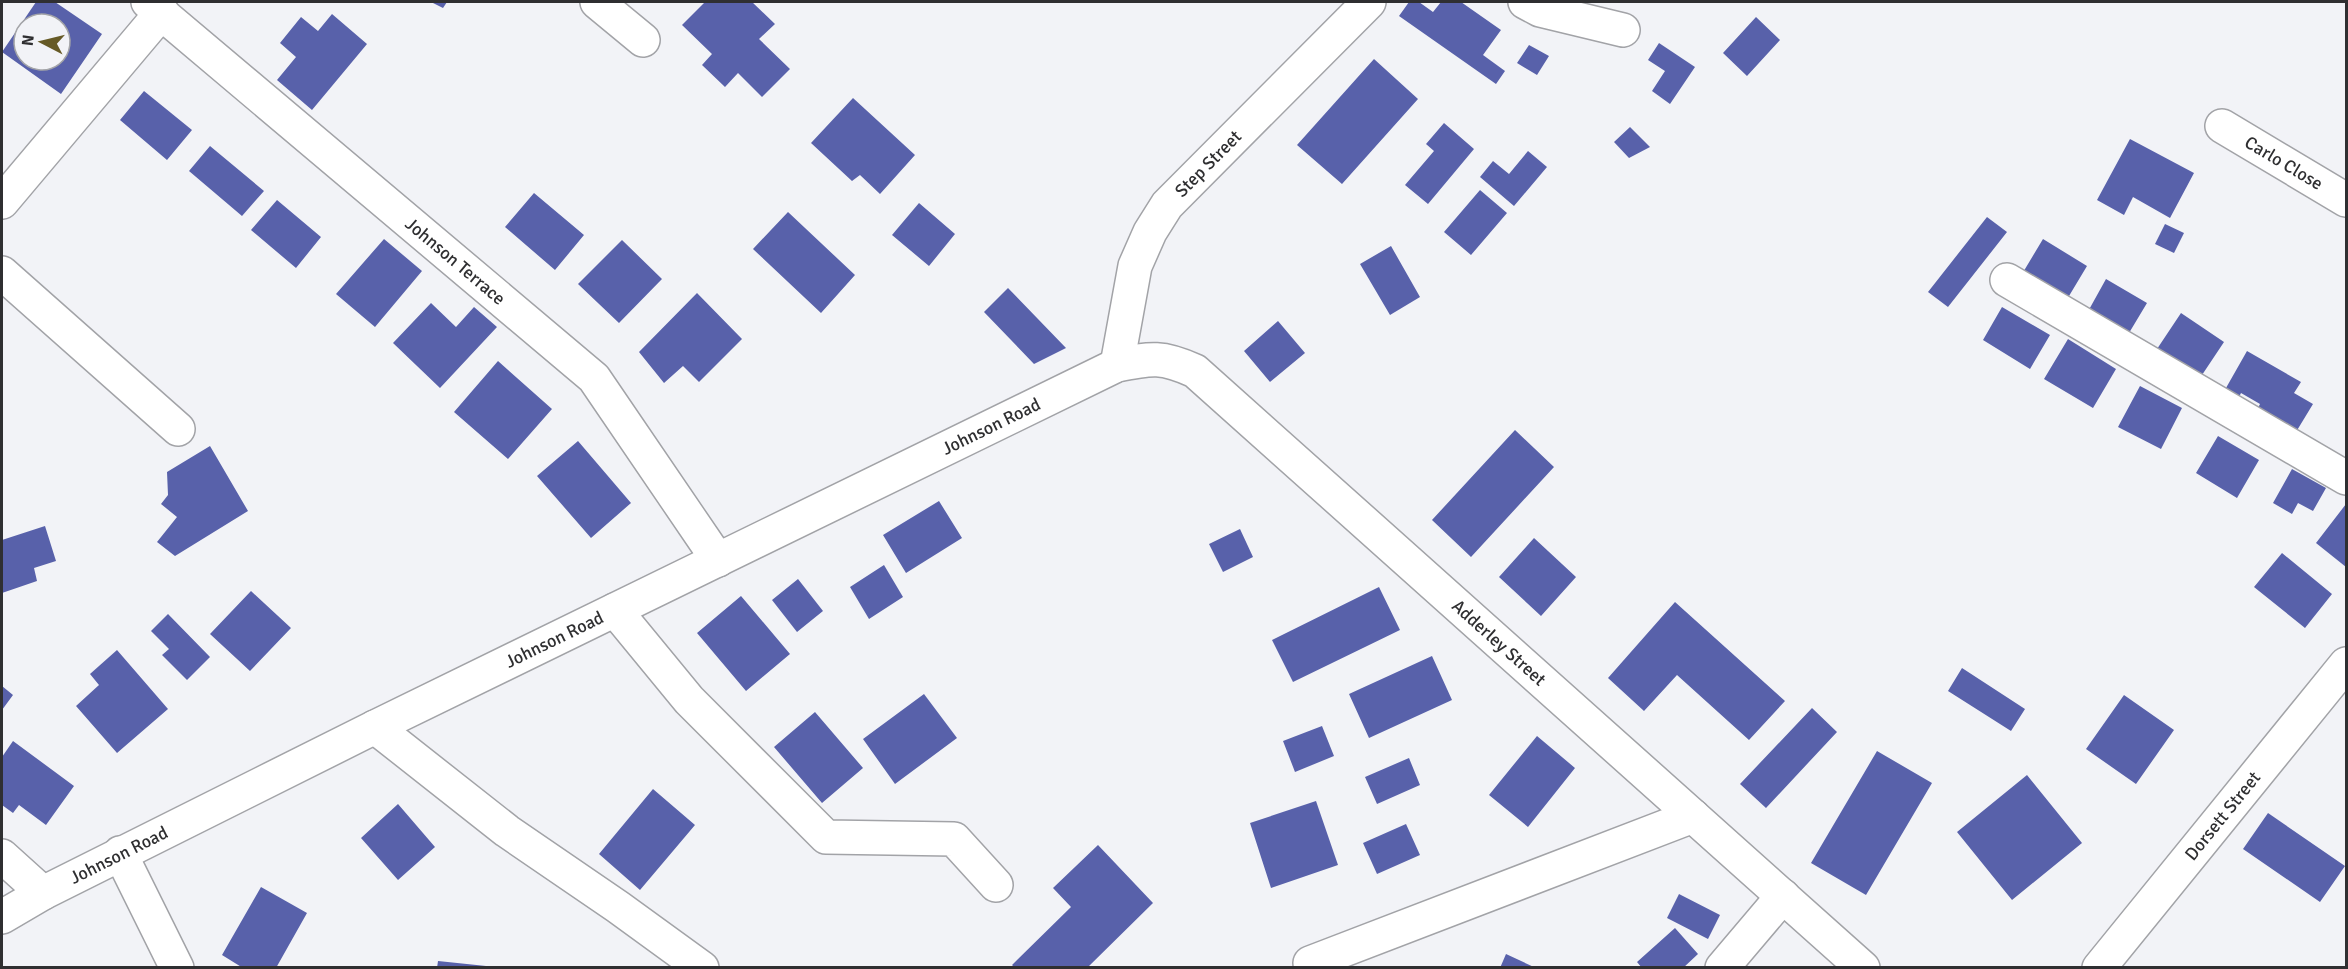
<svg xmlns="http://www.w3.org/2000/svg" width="2348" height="969" viewBox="0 0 2348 969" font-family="Signika,sans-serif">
<rect width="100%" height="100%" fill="#f2f3f7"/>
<path fill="#5861aa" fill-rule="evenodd" d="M36,2h19l47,32 -41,60 -59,-42zM24,24h36v36h-36z
M431,2h16l-4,6z
M705,2h47l23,22 -16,15 31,30 -28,28 -24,-24 -13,14 -23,-22 10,-11 -30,-29z
M1409,2h10l14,10 8,-10h20l40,28 -18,25 22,16 -9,13 -97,-68z
M332,14l35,30 -55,66 -35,-30 19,-23 -16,-14 21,-26 17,14z
M1756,17l24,23 -33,36 -24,-23z
M1659,43l36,24 -25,37 -18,-13 13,-20 -17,-11z
M1529,45l20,11 -12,19 -20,-12z
M1374,59l44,40 -76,85 -45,-39z
M144,91l48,39 -25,30 -47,-40z
M853,98l62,57 -35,39 -20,-19 -8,6 -41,-38z
M1444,123l30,26 -46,55 -23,-19 29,-34 -8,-7z
M1630,127l20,20 -21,11 -15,-16z
M2130,139l64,34 -24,45 -37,-21 -9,18 -27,-15z
M210,146l54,45 -22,25 -53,-45z
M1528,151l19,16 -33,39 -34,-29 13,-16 16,13z
M1480,190l27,23 -36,42 -27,-23z
M534,193l50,42 -29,35 -50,-43z
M277,200l44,37 -25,31 -45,-38z
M919,203l36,31 -26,32 -37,-31z
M788,212l67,63 -34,38 -68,-64z
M1987,217l20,15 -59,75 -20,-15z
M2165,224l19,9 -10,20 -19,-9z
M384,239l38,32 -47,56 -39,-33z
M2043,239l44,27 -21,35 -44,-27z
M622,240l40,39 -43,44 -41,-39z
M1391,246l29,51 -30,18 -30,-51z
M2106,279l41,24 -21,35 -40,-23z
M1008,288l58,60 -32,16 -50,-52z
M697,293l45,46 -43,43 -16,-16 -19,17 -25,-31z
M431,303l25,24 18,-20 23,20 -57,61 -47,-45z
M2002,307l48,28 -20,34 -47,-29z
M2181,313l43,29 -24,36 -43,-29z
M1278,321l27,32 -35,29 -26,-31z
M2068,339l48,30 -23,39 -49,-29z
M2247,351l54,31 -7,11 19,11 -17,28 -39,-22 3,-6 -19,-11 -5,10 -14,-8z
M498,361l54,48 -44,50 -54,-47z
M2140,386l42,22 -21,41 -43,-22z
M1515,430l39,37 -83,90 -39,-37z
M2218,436l41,24 -22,38 -41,-25z
M578,441l53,62 -40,35 -54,-62z
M210,446l38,65 -73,45 -18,-14 20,-25 -16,-13 7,-9 -1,-23z
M2292,469l34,19 -13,23 -15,-8 -6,11 -19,-11z
M939,501l23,37 -56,35 -23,-38z
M2346,504v63l-30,-24z
M45,526l11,35 -22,7 3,13 -35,12v-53z
M1240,529l13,28 -30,15 -14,-28z
M1534,538l42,39 -35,39 -42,-39z
M2282,553l50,41 -27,34 -51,-41z
M884,565l19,32 -34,22 -19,-32z
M798,579l25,32 -26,21 -25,-32z
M1379,587l21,43 -107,52 -21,-42z
M251,591l40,37 -41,43 -40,-37z
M741,596l49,58 -44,37 -49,-58z
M1675,602l110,99 -36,39 -72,-65 -33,36 -36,-33z
M168,614l42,43 -23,23 -25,-25 7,-6 -18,-18z
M117,650l51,59 -51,44 -41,-47 23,-21 -9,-11z
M1432,656l20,44 -83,38 -20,-44z
M1962,668l63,41 -14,22 -63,-40z
M2,686l11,9 -11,15z
M924,694l33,44 -62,46 -32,-45z
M2124,695l50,35 -38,54 -50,-35z
M1812,708l25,24 -71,76 -26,-24z
M815,712l48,56 -41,35 -48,-56z
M1322,726l12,30 -39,16 -12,-31z
M1537,736l38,32 -47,59 -39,-32z
M13,741l61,45 -28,39 -27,-20 -6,8 -11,-8v-48z
M1877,751l55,32 -66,112 -55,-32z
M1409,758l11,27 -43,19 -12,-27z
M2027,775l55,68 -70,57 -55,-68z
M653,789l42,36 -55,65 -41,-36z
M1316,801l22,64 -67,23 -21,-65z
M398,804l37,43 -37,33 -37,-42z
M2268,813l77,53 -25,36 -77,-53z
M1406,824l14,31 -43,19 -14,-31z
M1098,845l55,58 -66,65h-72l-3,-3 59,-58 -18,-19z
M261,887l46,26 -31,55h-33l-21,-13z
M1679,894l41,21 -12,24 -41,-21z
M1675,928l23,26 -15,14h-41l-5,-6z
M1506,954l30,14h-36z
M438,961l48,5v2h-49z"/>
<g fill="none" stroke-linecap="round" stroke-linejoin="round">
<defs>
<g id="minor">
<path id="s1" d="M148,2l446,376 124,182"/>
<path d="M597,2l46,38"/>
<path d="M1525,2l15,8 83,20"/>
<path id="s2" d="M2222,126l124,74"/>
<path d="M2,202l160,-190"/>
<path d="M2,273l176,156"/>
<path d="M2007,280l339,198"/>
<path id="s3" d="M1117,365l18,-99 15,-34 17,-27 202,-203"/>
<path d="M615,610l74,90 137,137 128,2 42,46"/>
<path d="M375,727l132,104 111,76 84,61"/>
<path d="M120,853l57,115"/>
<path id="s4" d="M2,856l41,37 332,-166 742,-362c35,-7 45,-9 78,6l668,597"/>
<path d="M2,917l41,-24"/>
<path d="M1310,963l383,-147"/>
<path d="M1722,968l61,-72"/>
<path id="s5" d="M2099,968l247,-304"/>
</g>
</defs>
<use href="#minor" stroke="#a2a3a7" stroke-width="36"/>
<use href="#minor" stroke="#fff" stroke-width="33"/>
</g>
<g text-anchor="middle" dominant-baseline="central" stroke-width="6" stroke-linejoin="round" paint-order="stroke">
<g font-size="18" fill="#2f2f31" stroke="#f2f3f7">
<text stroke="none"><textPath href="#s3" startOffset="228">Step Street</textPath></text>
<text stroke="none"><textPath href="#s2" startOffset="72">Carlo Close</textPath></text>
<text stroke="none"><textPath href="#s1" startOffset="402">Johnson Terrace</textPath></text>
<text stroke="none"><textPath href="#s4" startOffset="1112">Johnson Road</textPath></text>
<text stroke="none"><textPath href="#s4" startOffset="626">Johnson Road</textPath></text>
<text stroke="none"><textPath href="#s4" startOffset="1740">Adderley Street</textPath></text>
<text stroke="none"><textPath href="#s5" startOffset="196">Dorsett Street</textPath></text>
<text stroke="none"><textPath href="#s4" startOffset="140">Johnson Road</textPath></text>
</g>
</g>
<rect width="2348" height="969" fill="none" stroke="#2f2f31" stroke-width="6"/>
<g transform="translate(42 42) rotate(277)"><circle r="28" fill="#f2f3f7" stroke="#a4a5a8" stroke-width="1.5"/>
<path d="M0-4.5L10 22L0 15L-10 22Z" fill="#665a26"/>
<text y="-9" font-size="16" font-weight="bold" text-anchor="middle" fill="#2f2f31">N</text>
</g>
</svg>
